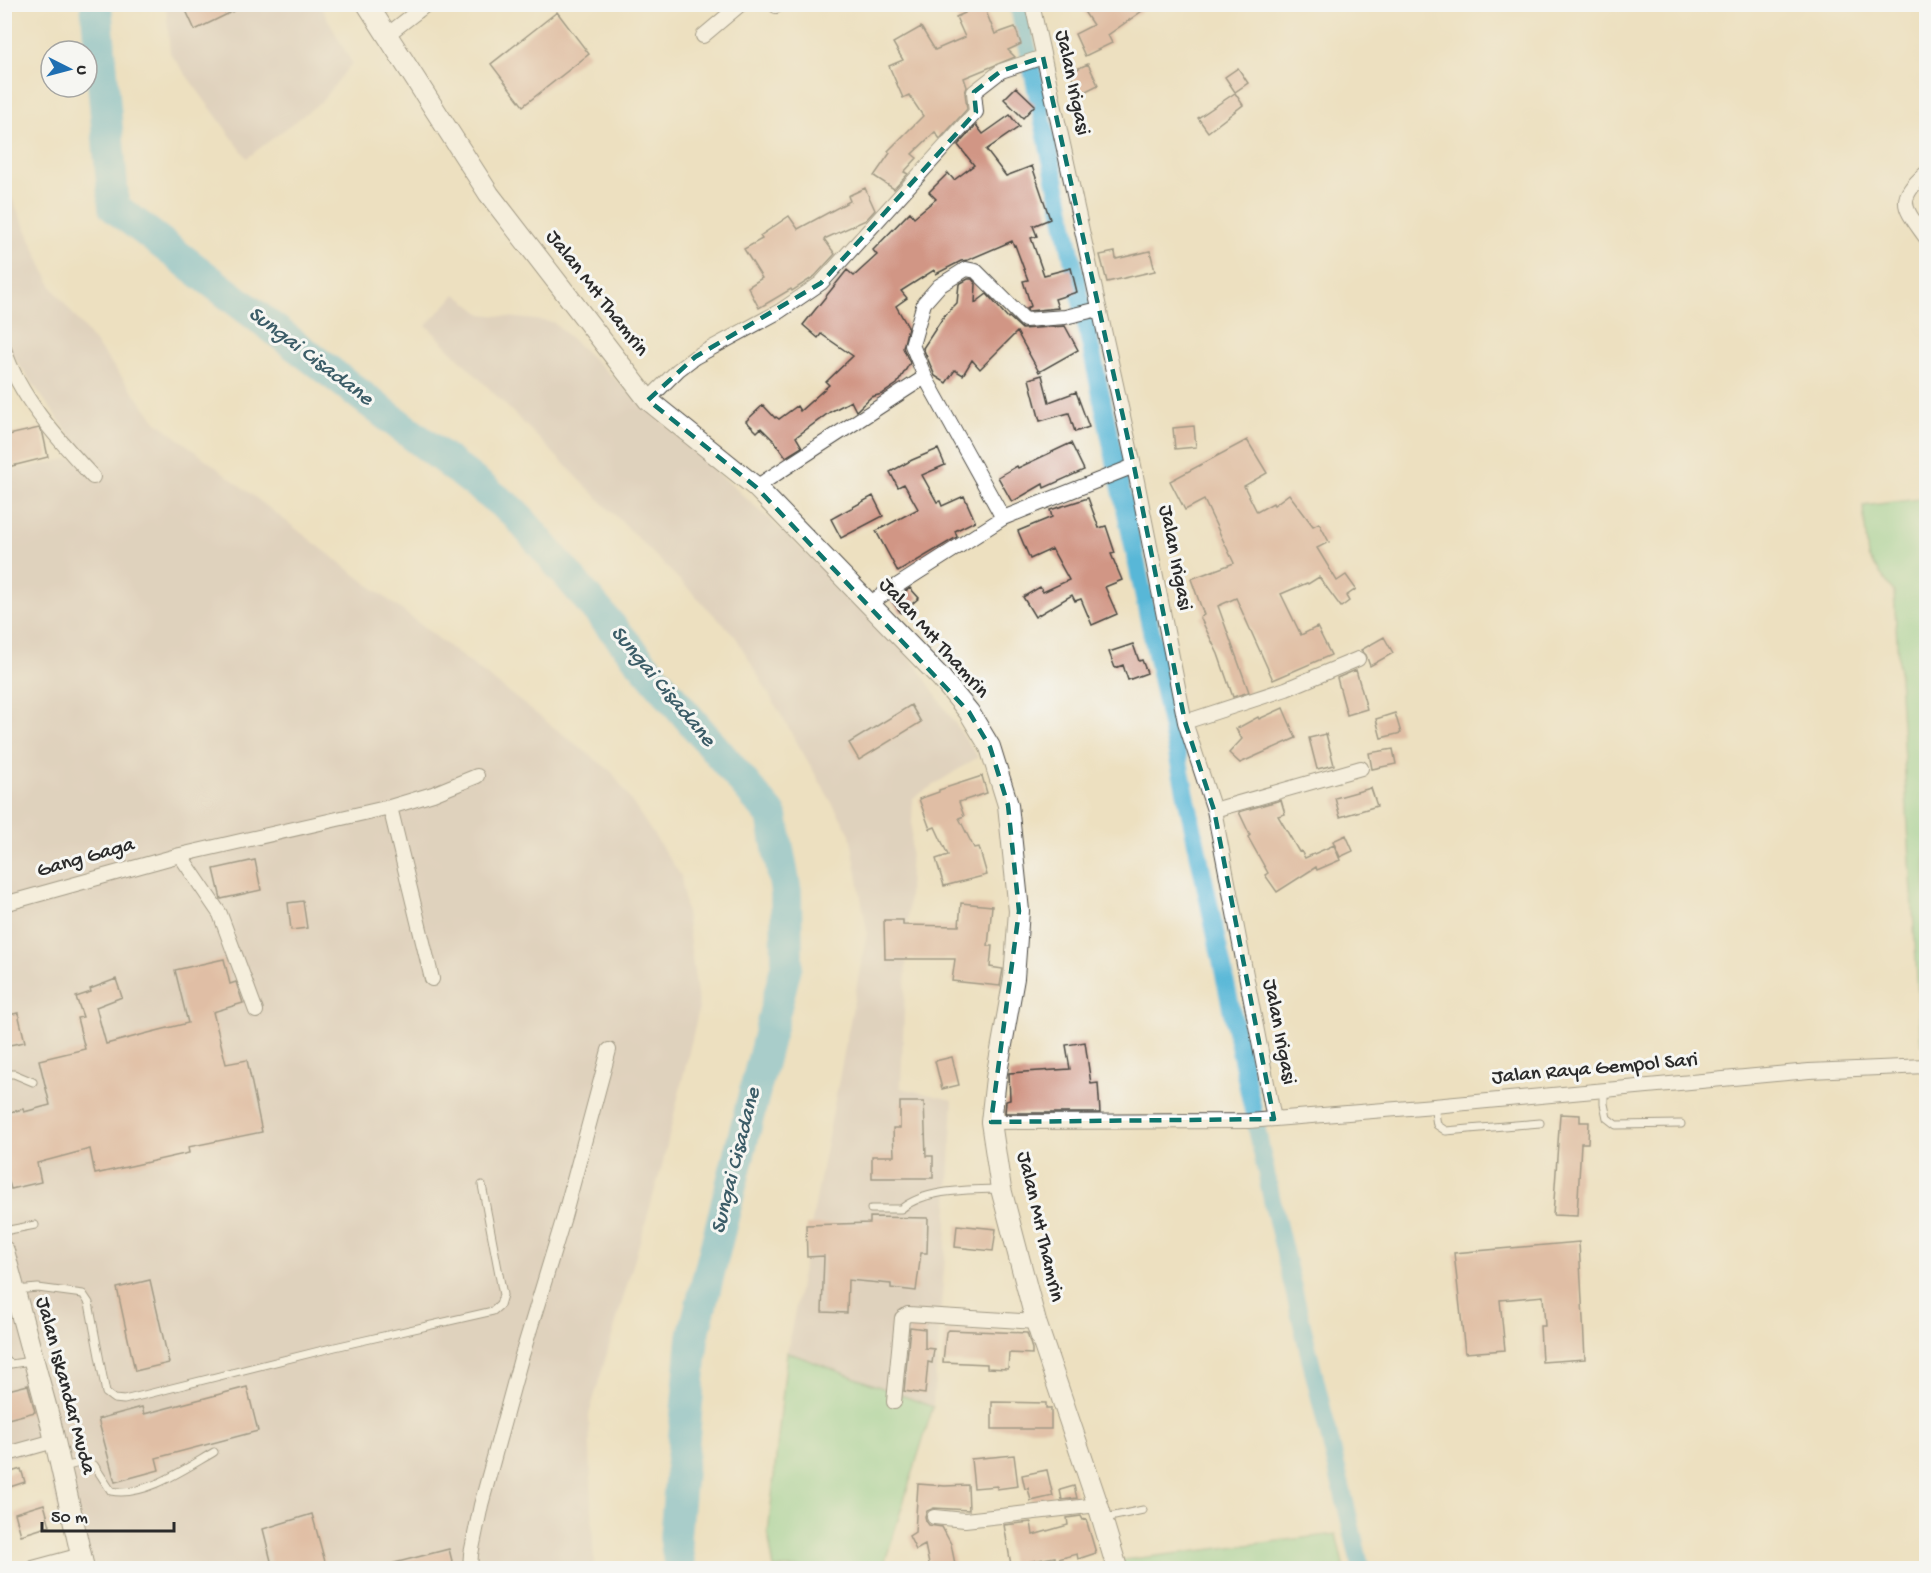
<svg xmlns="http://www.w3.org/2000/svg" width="1931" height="1573" viewBox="0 0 1931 1573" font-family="'Gochi Hand',sans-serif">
<rect width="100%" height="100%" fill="#f6f6f2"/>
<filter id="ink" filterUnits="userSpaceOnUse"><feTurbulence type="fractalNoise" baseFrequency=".0167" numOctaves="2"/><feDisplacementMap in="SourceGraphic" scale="12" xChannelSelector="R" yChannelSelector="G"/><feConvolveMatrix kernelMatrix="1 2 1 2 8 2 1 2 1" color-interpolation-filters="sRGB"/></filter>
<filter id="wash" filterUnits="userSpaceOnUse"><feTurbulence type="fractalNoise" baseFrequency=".008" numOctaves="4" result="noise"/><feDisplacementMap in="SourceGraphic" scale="24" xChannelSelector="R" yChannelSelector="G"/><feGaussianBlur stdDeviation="1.35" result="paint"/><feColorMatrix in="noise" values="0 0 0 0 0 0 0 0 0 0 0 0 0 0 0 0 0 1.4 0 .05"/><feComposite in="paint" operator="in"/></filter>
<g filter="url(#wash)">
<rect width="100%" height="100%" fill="#ede0c0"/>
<path fill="#cfc0ba" d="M166,5h154l32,58 -30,38 -75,57 -77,-105z
M5,183l47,104 104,134 456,351 69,104 18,133 -37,157 -73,249 5,153h-521l-30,-117 -38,8 -1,-988 81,-15 -80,-110z
M456,294l26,20 71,8 341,311 84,124 -65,41 -12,290 52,12 -7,146 -13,161 -146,-55 80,-420 -17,-98 -115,-198 -309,-311z"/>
<path fill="#81d293" stroke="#567e5f" stroke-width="1.5" d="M1926,498v547h-5l-27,-453 -26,-35 -5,-51z
M787,1352l146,55 -50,161h-109l-6,-34z
M1336,1534l8,34h-235l-3,-6z"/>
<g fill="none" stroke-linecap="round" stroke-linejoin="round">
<path stroke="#59b7d7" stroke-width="18" d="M1018,4l255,1201 88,363"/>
<path stroke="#59b7d7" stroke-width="32" d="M96,4l18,203 401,306 257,303 14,76 1,71 -94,374 -18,200 5,31"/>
</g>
<g id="blocks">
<path fill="#d19685" d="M183,4h65l-53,26z
M961,4h22l12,30 20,-7 6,17 -13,6 7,7 -51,21 3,9 -2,6 2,16 -27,30 -5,-7 -23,22 5,4 -13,14 4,2 -14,15 -20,-13 16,-23 -2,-2 35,-35 -14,-21 -6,3 -14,-32 14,-6 -10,-17 28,-16 14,23 30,-13 -9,-20 9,-4z
M1079,4h73l-44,31 4,8 -27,13 -10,-22 18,-9z
M557,12l32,42 -66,52 -32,-42z
M1088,64l10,21 -18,9 -10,-22z
M1238,68l10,15 -13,9 -10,-15z
M1016,87l19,18 -12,13 -19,-19z
M1235,93l8,12 -35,27 -10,-14z
M1010,115l9,12 -33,23 20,26 26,-10 18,53 -17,7 4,10 -6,2 13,37 27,-7 6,24 -22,7 3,9 -30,3 -2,-3 5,-2 -8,-25 5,-1 -13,-35 -1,1 -2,-5 -44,19 -7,1 -25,13 -2,-4 -33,21 6,7 -11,8 12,21 -5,21 7,15 -13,21 -15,10 -11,3 -15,14 -5,-10 -21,11 -34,25 6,10 -16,10 -10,-14 -15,-15 -4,4 -11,-11 17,-16 12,13 1,-1 3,2 18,-13 3,5 29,-26 -3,-3 27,-26 -32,-22 -3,4 -15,-13 44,-55 7,6 23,-21 -4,-5 37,-38 4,5 22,-18 -7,-7 19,-19 6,7 20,-15 -16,-20 18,-20 7,9z
M865,188l10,22 -9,10 -42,19 11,15 -20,22 -23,15 -1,-2 -32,19 -11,-21 14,-9 -18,-29 18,-10 -2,-3 29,-20 9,13 52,-28 -2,-5z
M1150,251l5,20 -48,11 -7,-27 15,-3 1,7z
M968,279h4l4,5 -1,19 12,-9 21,24 1,-1 13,12 43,-3 13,24 -39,22 -22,-40 -37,37 -8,-9 -9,15 -8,-5 -9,13 -11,-7 -12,-28 21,-32 13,-13 2,-19z
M1042,375l7,27 27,-10 13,35 -14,5 -6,-19 -29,8 -11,-42z
M1194,426l2,21 -21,2 -2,-21z
M39,428l4,6 5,23 -44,11v-32z
M1247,440l20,33 -23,13 13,26 16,-9 1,2 15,-11 24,32 6,-3 10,19 -12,6 20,33 9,-6 10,14 -10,7 3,5 -8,6 -22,-30 -11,7 -1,-1 -26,11 20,41 16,-8 14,28 -58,25 -37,-82 -18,8 31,86 -16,5 -15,-43 -18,-37 4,-2 -13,-36 43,-16 -30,-63 -19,10 -15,-29z
M1071,443l13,27 -40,18 -1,-4 -31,18 -14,-25 19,-11 1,2z
M938,449l7,16 -23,10 15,27 3,-1 2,5 22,-10 11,25 -20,10 2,6 -59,35 -22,-41 42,-22 -14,-25 -6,3 -8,-15 22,-12z
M873,496l10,20 -42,22 -10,-19z
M1088,498l11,30 7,-2 9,27 -4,1 11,26 -17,7 12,27 -25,11 -11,-26 -6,2 -3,-6 -37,22 -12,-20 17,-10 3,5 26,-12 -17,-31 -22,10 -12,-28 34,-14 -2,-7z
M910,588l9,10 -18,15 -10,-13z
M1384,637l9,16 -23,13 -4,-11 -5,-5z
M1133,644l6,17 3,-1 5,13 -19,7 -5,-15 -8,3 -6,-16z
M1356,670l11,39 -20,6 -10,-37z
M911,705l10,17 -62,38 -10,-17z
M1283,708l13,30 -56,25 -11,-10 13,-14 -6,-10 22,-12 1,2z
M1395,713l6,20 -20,5 -5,-19z
M1326,734l8,31 -17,4 -8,-31z
M1393,749l3,15 -24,5 -3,-16z
M982,776l5,17 -28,9 5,14 -5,2 15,30 5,-1 8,28 -43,11 -8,-27 12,-4 -13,-28 -5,2 -11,-30 20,-7v-2z
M1371,788l6,18 -37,11 -5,-19z
M1281,800l4,14 -7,2 21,36 2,-1 4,7 29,-13 6,15 -23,10 -1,-3 -39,25 -12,-17 3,-2 -20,-36 2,-2 -11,-23z
M1346,835l7,16 -13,6 -7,-16z
M255,860l6,30 -40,9 -7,-30z
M303,901l4,27 -16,2 -3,-27z
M961,903l31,3 -4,40h4l-2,21 13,2 -3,17 -48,-5 3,-22h-70l-1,-39h19v5l56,1z
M224,959l6,25 6,-2 7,21 -30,9 13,52 21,-4 15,72 -74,15 1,6 -94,21 -5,-25 -53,14 4,19 -30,7 -7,-24v-51l19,-5 1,3 26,-7 -11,-45 46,-11 -8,-31 6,-1 -7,-20 15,-5 -1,-3 26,-10 6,18 -26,10 10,37 46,-12 36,-9 -13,-53z
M18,1013l7,29 -21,4v-30z
M1085,1042l6,42 7,-1 2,30h-95l1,-12 4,-1 -1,-27 61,-4 -4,-24z
M952,1057l7,28 -17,4 -7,-28z
M900,1102h24l2,54h7v22h-61v-22h22l-1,-28h7z
M1560,1114l20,1v7h9l-1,21h-7l-4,73 -24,-1z
M870,1217l58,1 -1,35h-6l-5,38 -25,-3v-4l-43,-4 -1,33 -25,-1 2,-56 -17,1 -1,-32 64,-2z
M957,1225l39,4 -3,22 -38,-4z
M1579,1242l6,117 -43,3 -2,-36h5l-2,-30 -43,4 5,50 -40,3 -11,-100z
M150,1280l19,83 -34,8 -18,-83z
M910,1327l15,2v19l9,1 -2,14 -4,-1 -3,32 -21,-3z
M948,1330l79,3 5,16v5l-23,-1 -1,16 -21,-1v-4l-44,-2 3,-30z
M28,1385l7,27 -31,8v-29z
M247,1387l11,44 -102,27 3,12 -44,12 -17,-63 44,-12 2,7z
M992,1402l54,1v5h5v21h-59z
M1014,1455l4,31 -21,3v-3l-23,2 -3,-29z
M21,1469l4,13 -21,7v-15z
M1047,1470l6,26 -22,5 -3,-13 -3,1 -3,-14z
M918,1484l27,2 23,-1 1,25 -35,-2 -7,3 -2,5 1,5 3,4 13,2 9,17 5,25h-26l-5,-24 -9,5 -7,-14 6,-4z
M1074,1486l3,12 -15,2 -2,-10z
M44,1504l6,22 -29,9 -6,-22z
M312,1514l15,55h-54l-10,-40z
M1081,1516l2,4 3,-1 10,34 -18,6 -1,-5 -22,6v-3l-44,8 -7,-40 27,-3 2,13 35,-10 -1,-7z
M449,1549l5,20h-60v-6z"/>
</g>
</g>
<g filter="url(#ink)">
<use href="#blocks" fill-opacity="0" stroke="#484641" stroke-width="1.5"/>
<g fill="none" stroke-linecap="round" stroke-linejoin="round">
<defs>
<path id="lane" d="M4,1074h10l19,8
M1604,1090v14l3,14 9,7 65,-1
M1434,1106l3,19 9,6 94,-8
M871,1209h30c24,-20 67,-19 97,-20
M4,1231l31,-6
M4,1291l34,-3 45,6 6,9 17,90 8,6 10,1 211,-53 158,-36 7,-6 3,-10 -21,-110
M4,1359l7,5 20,-3
M64,1467l19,-5 11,3 17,26c33,7 75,-23 103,-39
M1105,1518l38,-8"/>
<path id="street" d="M775,4l1,2
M1032,4l102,462 51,256 29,88 60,309
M387,35l40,-31
M703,36l38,-32
M1926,173c-32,28 -21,35 0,65
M4,349c16,50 55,91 89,128
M925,377l78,141
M648,400l30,-30 17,-13 85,-46 41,-28 155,-171 -2,-20 27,-21 42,-14
M756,487l169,-110 -13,-32 12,-42 15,-17 27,-17 10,2 49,49 40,-3 34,-8
M870,603l133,-85 131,-52
M1185,722l101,-33 72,-30
M390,807l42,172
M1214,810l147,-42
M180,855l40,59 36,97
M4,904l176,-49 210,-48 43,-13 44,-18
M991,1122l258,-1 185,-15 375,-35 117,-5
M894,1402l8,-84 6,-4 128,8
M4,1455l50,-14
M934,1517l31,3 133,-15
M33,1568l48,-13
M470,1568l1,-14 10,-49 39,-143 44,-145 45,-167"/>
<path id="secondary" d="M367,4l122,190 159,206 108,87 185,191 28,34 21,35 18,58 11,106 -5,67 -18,100 -5,44 10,67 35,133 62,183 19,63
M4,1251l47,173 33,144"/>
</defs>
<use href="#lane" stroke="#484641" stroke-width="9"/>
<use href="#street" stroke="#484641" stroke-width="16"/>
<use href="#secondary" stroke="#484641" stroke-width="22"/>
<use href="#lane" stroke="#fff" stroke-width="7"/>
<use href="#street" stroke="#fff" stroke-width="14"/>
<use href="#secondary" stroke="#fff" stroke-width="20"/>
</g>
</g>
<path d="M0 0H1931V1573H0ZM1043,57l91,409 51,256 29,88 60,309 -283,3 28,-211 -11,-106 -18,-58 -21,-35 -213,-225 -108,-87 47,-43 126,-74 155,-171 -2,-20 27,-21z" fill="#ede0c0" fill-opacity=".55" fill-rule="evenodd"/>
<path fill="none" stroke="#0f766e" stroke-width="4.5" stroke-dasharray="12 8" stroke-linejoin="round" d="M1043,57l91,409 51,256 29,88 60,309 -283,3 28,-211 -11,-106 -18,-58 -21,-35 -213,-225 -108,-87 47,-43 126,-74 155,-171 -2,-20 27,-21z"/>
<g text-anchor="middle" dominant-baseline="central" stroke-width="6" stroke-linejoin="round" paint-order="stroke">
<g font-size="21" fill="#2b2b2b" stroke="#f6f6f2">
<text transform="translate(1071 83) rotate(78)">Jalan Irigasi</text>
<text transform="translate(596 294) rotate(52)">Jalan MH Thamrin</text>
<text transform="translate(1174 558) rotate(79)">Jalan Irigasi</text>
<text transform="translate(933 639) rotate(48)">Jalan MH Thamrin</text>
<text transform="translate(86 859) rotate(-16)">Gang Gaga</text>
<text transform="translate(1278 1032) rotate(79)">Jalan Irigasi</text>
<text transform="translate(1595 1070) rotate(-5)">Jalan Raya Gempol Sari</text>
<text transform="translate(1039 1227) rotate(77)">Jalan MH Thamrin</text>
<text transform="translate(64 1386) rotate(75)">Jalan Iskandar Muda</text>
</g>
<g font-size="22" font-style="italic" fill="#3b5c67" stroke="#f6f6f2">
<text transform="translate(310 357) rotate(37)">Sungai Cisadane</text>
<text transform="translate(662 687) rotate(50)">Sungai Cisadane</text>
<text transform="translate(737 1161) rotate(-76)">Sungai Cisadane</text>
</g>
</g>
<rect width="1931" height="1573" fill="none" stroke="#f6f6f2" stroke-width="24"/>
<g transform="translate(69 69) rotate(96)"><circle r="28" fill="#f6f6f2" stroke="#a5a5a2" stroke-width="1.5"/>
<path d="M0-4.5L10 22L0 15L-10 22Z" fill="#1f6fb2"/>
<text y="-9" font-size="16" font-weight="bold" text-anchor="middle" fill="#2b2b2b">U</text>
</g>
<path d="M42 1522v9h132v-9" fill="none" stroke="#2b2b2b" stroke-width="3"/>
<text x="51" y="1522" font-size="18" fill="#2b2b2b" stroke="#f6f6f2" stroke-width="4.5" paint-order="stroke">50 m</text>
</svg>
